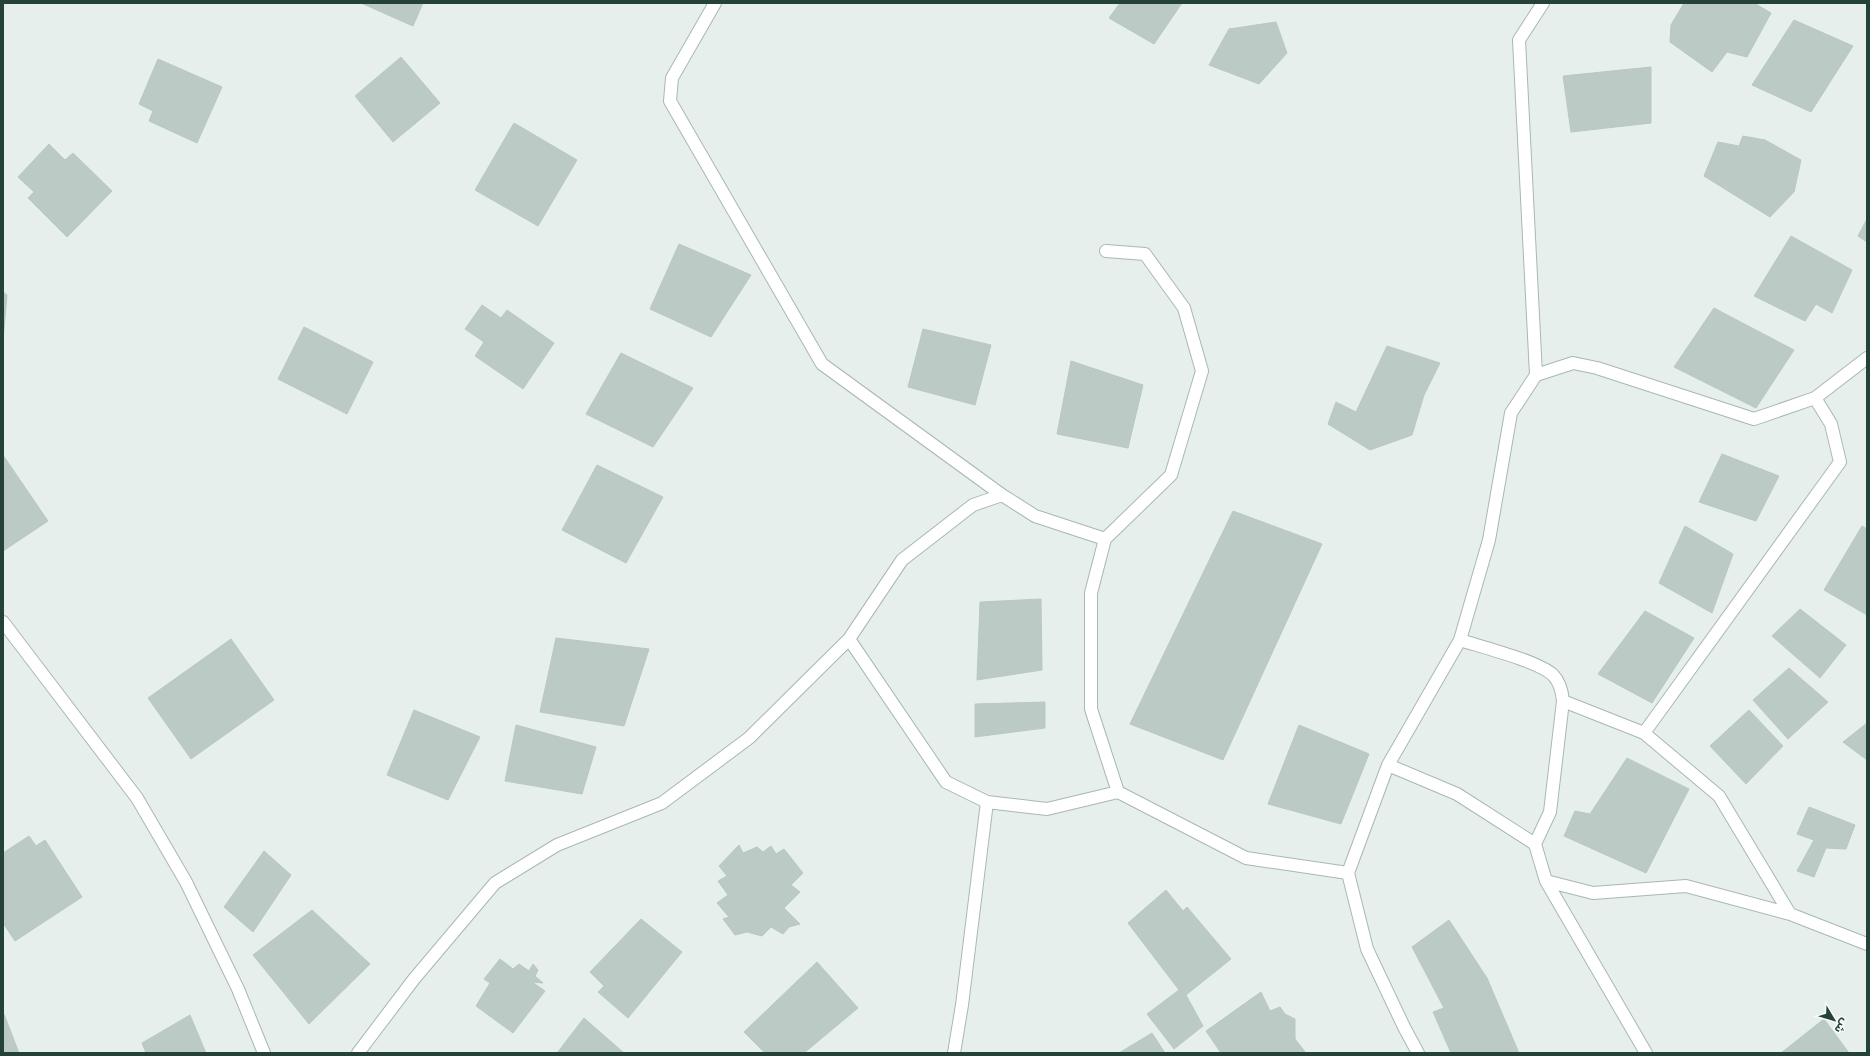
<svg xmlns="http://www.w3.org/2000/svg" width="1870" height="1056" viewBox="0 0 1870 1056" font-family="'Public Sans','Noto Sans Arabic',sans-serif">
<rect width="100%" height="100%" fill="#e6efeb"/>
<path fill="#bbcac4" stroke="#b8c9c2" d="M361,3h62l-10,23z
M1120,3h62l-28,41 -45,-26z
M1684,3h70l17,10 -24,44 -20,-5 -15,20 -42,-30 1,-17z
M1794,20l59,26 -42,66 -59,-27z
M1276,22l11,31 -28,31 -50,-19 20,-36z
M401,57l39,46 -47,39 -38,-46z
M158,59l64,28 -25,56 -48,-22 4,-10 -14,-7z
M1651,67v56l-80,9 -8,-56z
M514,123l63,37 -39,66 -63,-36z
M1743,136l22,4 36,20 -7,32 -24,25 -66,-41 14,-34 21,4z
M49,144l16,16 8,-7 39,38 -45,46 -39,-39 6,-6 -16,-15z
M1867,219v23l-9,-6z
M1791,236l61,34 -20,43 -16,-9 -11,17 -51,-25z
M679,244l72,31 -40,62 -61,-28z
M3,292l4,3 -4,45z
M482,305l19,13 6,-8 47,33 -31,46 -48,-33 9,-14 -19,-13z
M1714,308l80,42 -38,58 -82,-41z
M304,327l69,35 -26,52 -69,-35z
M923,329l68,16 -16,60 -67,-18z
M1387,346l53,17 -16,32 -12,40 -42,15 -42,-26 8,-22 20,10z
M621,353l72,35 -40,59 -67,-33z
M1071,361l72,24 -15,63 -71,-14z
M1722,454l57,22 -23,45 -57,-19z
M3,455l45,66 -45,30z
M597,465l66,32 -37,66 -64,-33z
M1233,511l89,33 -99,216 -93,-36z
M1685,526l48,28 -21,59 -53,-30z
M1862,526l5,3v86l-43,-25z
M1041,599l1,71 -65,10 3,-78z
M1800,609l46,36 -26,33 -48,-42z
M1645,611l49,27 -42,65 -54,-29z
M556,638l93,11 -25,77 -84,-14z
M231,639l43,61 -83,59 -43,-61z
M1789,668l39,34 -40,37 -35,-39z
M1045,702v26l-70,9v-33z
M414,710l66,27 -32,63 -61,-25z
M1749,710l34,36 -37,38 -36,-38z
M1867,723v37l-24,-18z
M516,725l80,22 -14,47 -77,-13z
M1299,725l70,29 -28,70 -73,-20z
M1627,758l62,31 -43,84 -82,-37 11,-25 15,3z
M1809,807l46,18 -9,24 -20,-1 -12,29 -17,-6 17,-31 -17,-6z
M29,836l7,10 9,-6 37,57 -67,44 -12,-18v-70z
M739,845l4,8 14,-6 6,5 8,-6 5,8 8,-5 19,24 -12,12 9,7 -16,16 16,16 -11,3 -6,7 -12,-7 -9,9 -15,-4 -12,3 -12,-16 6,-2 -12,-14 11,-8 -10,-14 9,-5 -8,-10z
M264,851l27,24 -38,57 -29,-25z
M1166,890l17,21 4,-4 44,52 -45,36 17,31 -29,23 -27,-35 32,-24 -51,-67z
M312,910l58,54 -61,60 -56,-69z
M641,919l41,33 -54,66 -30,-26 6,-6 -14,-14z
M1449,920l38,58 32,75h-68l-18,-41 11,-4 -32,-61z
M500,959l13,10 6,-5 10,7 4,-7 5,6 -3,6 8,7 -11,-1 13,9 -32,42 -37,-27 14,-23 -6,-4z
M817,962l41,46 -54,45h-39l-21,-21z
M1261,992l9,19 10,-4 5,7 10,5v20l11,14h-85l-15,-22z
M3,1014h1l15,39h-16z
M190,1015l16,38h-60l-4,-10z
M584,1018l40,35h-67z
M1824,1019l25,34h-68z
M1152,1033l13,20h-46z"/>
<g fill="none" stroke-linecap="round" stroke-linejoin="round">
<defs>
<path id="minor" d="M715,3l-43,75 -2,23 152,263 180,131
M1536,375l-17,-335 24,-37
M1105,539l66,-64 31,-104 -18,-63 -39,-54 -39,-3
M3,622l134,176 49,84 52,107 26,64
M849,639l97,143 41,20 60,7 71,-17
M1460,640c22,7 78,21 93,35 7,7 9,16 10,26l-13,111 -15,32 11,37 47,12 93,-7 104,28 77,30
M1563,701l81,32 75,63 71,118
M1644,733l196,-271 -9,-38 -16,-26
M1388,765l69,29 78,50
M1546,881l100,172
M358,1053l56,-74 81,-96 62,-38 105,-42 87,-65 100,-99 53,-79 71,-55 29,-10 33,21 70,23 -14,54v116l27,83 128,66 102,15
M954,1053l8,-48 25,-203
M1418,1053l-14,-26 -37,-78 -19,-76 40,-108 72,-125 29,-100 22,-127 25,-38 37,-12 24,5 157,51 61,-21 52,-40"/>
</defs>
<use href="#minor" stroke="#a8b8b2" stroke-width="14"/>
<use href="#minor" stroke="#fff" stroke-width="12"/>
</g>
<rect width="1870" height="1056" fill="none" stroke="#24423a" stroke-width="8"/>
<g transform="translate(1834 1020) rotate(128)" stroke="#f7fbf9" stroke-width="3" paint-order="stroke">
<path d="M0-3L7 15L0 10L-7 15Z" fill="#24423a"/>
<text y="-6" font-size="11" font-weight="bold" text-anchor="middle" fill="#24423a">ش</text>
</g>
</svg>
